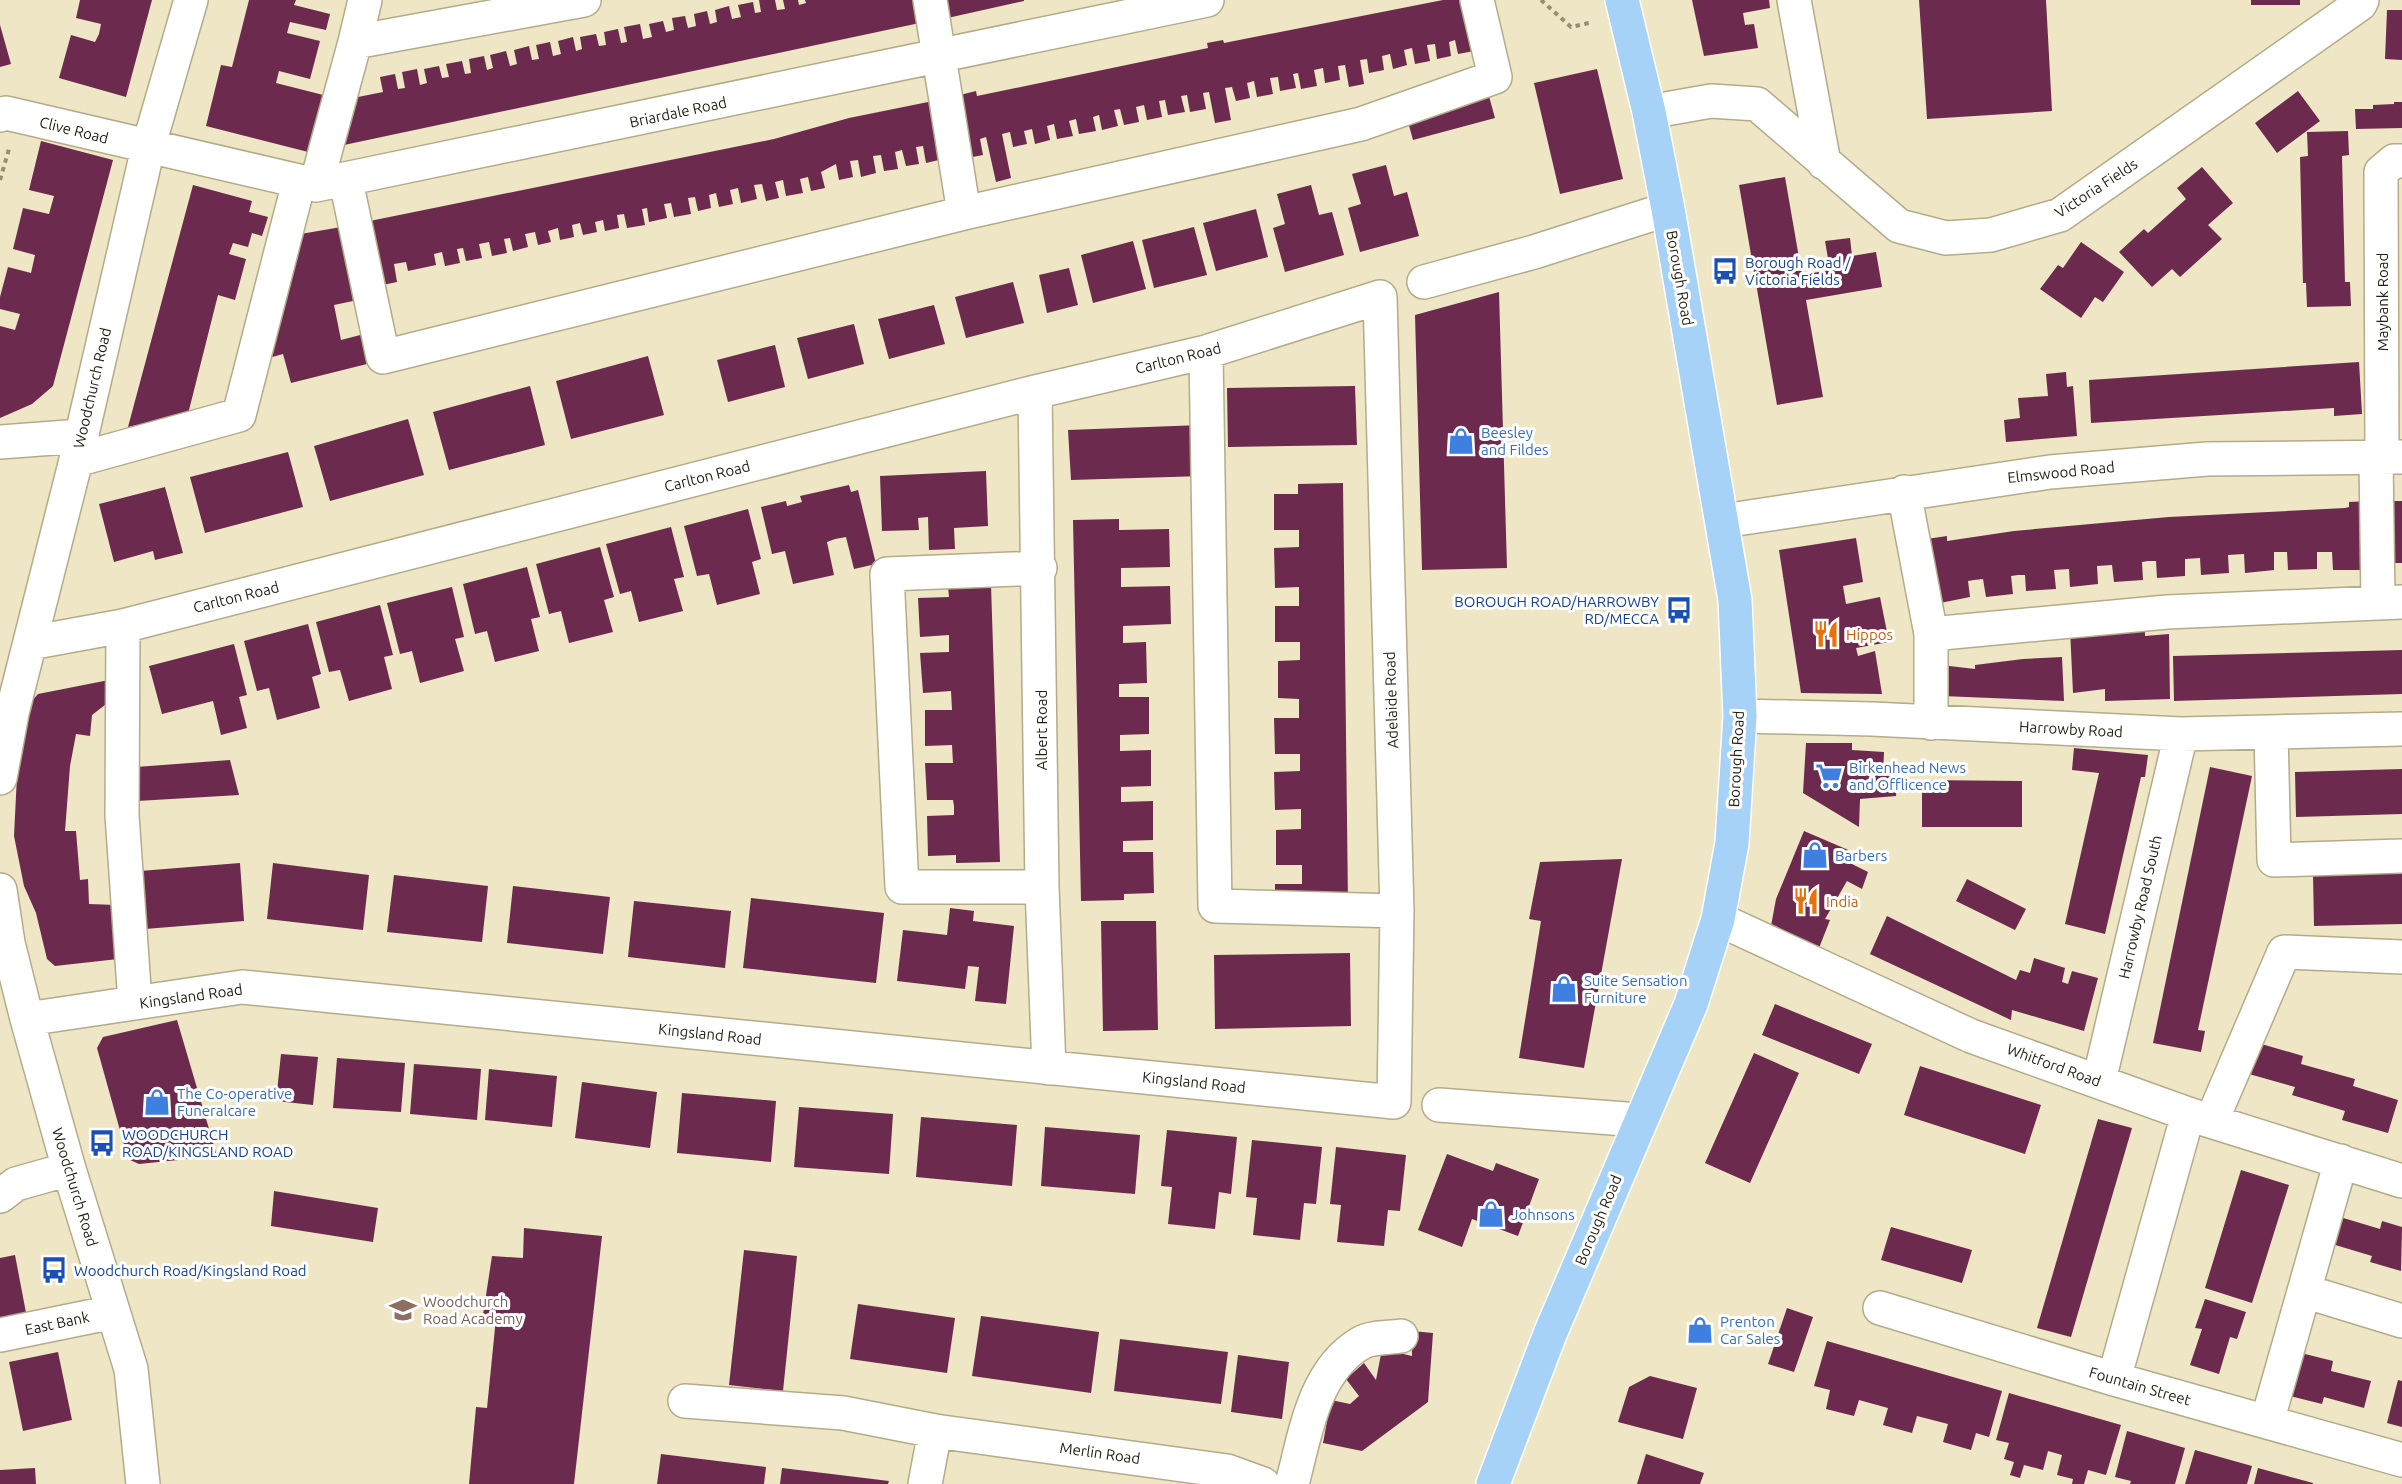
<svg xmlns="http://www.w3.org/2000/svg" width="2402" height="1484" viewBox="0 0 2402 1484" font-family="Ubuntu,sans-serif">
<rect width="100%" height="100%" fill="#eee6c4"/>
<path fill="#6c2a4e" d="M80,0h72l-26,97 -67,-19 12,-43 24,7 4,-8 2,-10 -25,-6z
M249,0h47l-2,5 36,9 -4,16 -36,-8 -3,11 33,8 -10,38 -31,-8 -3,12 59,15 -15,57 -114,-29 15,-61 11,2z
M759,0h16l2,10 8,-1 -2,-9h15l1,5 7,-2 -1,-3h119l5,21 -585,124 4,-46 35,-7 -3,-15 15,-3 3,15 7,-1 -3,-16 15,-3 3,16 7,-2 -3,-14 15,-3 3,12 7,-1 -3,-13 16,-3 3,13 6,-1 -2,-14 15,-3 3,14 6,-2 -3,-13 16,-4 4,15 7,-2 -3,-14 15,-4 3,14 7,-1 -3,-14 14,-3 3,14 8,-2 -3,-13 15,-4 3,14 6,-2 -2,-12 16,-3 3,12 7,-1 -2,-13 14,-3 3,14 6,-1 -3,-15 16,-3 3,15 9,-2 -3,-13 14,-3 3,11 8,-2 -2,-12 13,-2 3,12 8,-2 -2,-12 13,-3 3,13 7,-2 -2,-12 14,-4 3,13 9,-2 -3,-12 15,-3 2,11 6,-1z
M939,0h85v1l-81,18z
M1443,0h27l4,51 -16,3 -3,-14 -6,2 2,14 -14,3 -2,-15 -8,1 3,16 -15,3 -3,-16 -8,2 3,15 -14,4 -3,-15 -8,2 2,14 -15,3 -2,-14 -7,1 4,24 -15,3 -4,-22 -7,1 2,14 -15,3 -2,-15 -9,2 3,16 -16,3 -3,-16 -5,1 3,14 -16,3 -2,-14 -8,1 3,16 -16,3 -3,-16 -7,2 3,15 -14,3 -4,-14 -7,1 6,32 -16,3 -6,-31 -6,1 3,16 -16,3 -3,-17 -6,1 4,16 -17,3 -3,-15 -6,1 3,16 -15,3 -3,-15 -8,2 3,15 -15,3 -4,-16 -6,1 4,16 -16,4 -3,-15 -6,2 3,14 -17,3 -3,-15 -7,2 4,15 -16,3 -3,-15 -7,2 3,14 -15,4 -3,-15 -8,2 3,13 -14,3 -3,-15 -8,2 9,44 -15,4 -10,-45 -6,2 3,16 -16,3 -7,-63 16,-4 1,5 231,-48 -1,-5 16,-3 1,3z
M1692,0h77l1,8 -27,5 2,12 9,-1 4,24 -54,8z
M1919,0h127l6,111 -125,8z
M2251,0h49v5h-49z
M2387,10h15v50l-17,-1z
M0,25l11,39 -11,3z
M1597,69l26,110 -63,15 -26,-111z
M1487,89l8,29 -82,22 -8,-29z
M2298,91l22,30 -43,32 -22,-30z
M938,100l5,59 -17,4 -3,-17 -7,1 3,17 -13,2 -4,-16 -7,2 3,17 -14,2 -3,-16 -8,1 3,17 -15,4 -3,-17 -8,1 3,16 -14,3 -3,-16 -15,8 4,16 -14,3 -3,-14 -8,2 3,14 -17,3 -3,-16 -8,2 4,16 -13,3 -4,-17 -8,1 3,14 -16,4 -3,-15 -8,2 3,14 -14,3 -3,-14 -7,2 2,13 -13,3 -3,-14 -7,1 3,16 -17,3 -3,-14 -7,1 3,14 -18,4 -2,-14 -5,1 3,16 -18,3 -3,-14 -7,1 2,13 -14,3 -2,-11 -8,2 2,10 -14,3 -3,-12 -8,2 2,12 -14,3 -2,-12 -10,3 3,11 -13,3 -3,-13 -10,2 3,13 -15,4 -3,-13 -6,1 3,14 -15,3 -3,-14 -10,2 3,14 -16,3 -3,-13 -6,1 3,14 -15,3 -3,-14 -8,2 2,11 -28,6 -2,-9 -12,2 3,18 -24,5 -13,-64 414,-84 75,-21z
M2394,102h8v26l-46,1 -1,-20h18v-4l21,-1z
M2348,131l1,24 -7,1 3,126h5l1,24 -44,1 -1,-24h-3l-3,-126 8,-1 -1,-24z
M41,141l72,19 -60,226 -21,18 -32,14v-92l15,4 5,-16 -20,-5v-12l8,-30 23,6 4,-18 -22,-6 10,-41 26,6 5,-18 -25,-6z
M1386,165l8,31 13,-4 12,44 -59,16 -12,-44 13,-4 -9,-30z
M2202,167l31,36 -25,22 14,14 -42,38 -8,-8 -20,18 -33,-35 25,-23 4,4 38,-34 -9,-11z
M1785,177l17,98 28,-5 -5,-29 25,-3 2,18 24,-4 6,35 -76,13 17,97 -46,8 -38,-220z
M193,185l59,16 -3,11 19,5 -6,19 -10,-3 -4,14 -15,-4 -4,11 17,5 -11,41 -17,-5 -30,119 -60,13z
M1311,185l8,30 13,-3 12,43 -59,17 -12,-44 12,-4 -8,-30z
M1256,209l12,48 -52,14 -13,-48z
M347,226l9,44 -8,1 5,30 -19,4 7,35 27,-7 7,29 -84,21 -8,-29 -18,5 30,-124z
M1194,227l13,48 -53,13 -12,-48z
M1133,241l13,48 -53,14 -12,-48z
M2081,242l43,30 -21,30 -8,-5 -14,21 -41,-29 18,-24 5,3z
M1069,268l9,37 -31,8 -8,-38z
M1013,282l11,41 -58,15 -11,-41z
M1499,292l8,276 -85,2 -7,-255z
M934,305l11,39 -56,15 -11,-40z
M854,324l10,40 -56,15 -11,-41z
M775,345l10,42 -57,15 -11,-42z
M648,356l16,59 -93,24 -15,-58z
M2359,362l3,52 -28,2v-8l-243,15 -2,-43z
M2066,372l1,15 6,-1 4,50 -71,6 -2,-22 16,-2 -2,-20 30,-2 -2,-22z
M530,386l15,59 -96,25 -16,-58z
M1355,386l2,59 -129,2 -1,-59z
M408,419l16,56 -94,26 -16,-55z
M1201,425l2,51 -132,4 -3,-50z
M288,452l15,55 -98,26 -15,-56z
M986,471l2,55 -34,2 1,21 -26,1 -1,-33 -10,1 1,12 -37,1 -2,-55z
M1343,483l5,420 -73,1v-20h27v-19h-26v-35l25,-1v-20l-26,1 -1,-38 26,-1v-17h-25l-1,-36h25v-19l-21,-1v-37l22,-1v-18h-25v-36h24v-19l-24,1 -1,-40 25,-1v-17h-25v-36h24v-10z
M849,485l2,7 7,-2 18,74 -22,5 -8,-32 -11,2 -8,3 7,33 -41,9 -8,-33 -13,3 -11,-47 25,-6 1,5 15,-4 -2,-6z
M165,487l18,66 -28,7 -2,-9 -39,11 -15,-58z
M2369,501l-7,69h-29l-1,-18h-15v17l-29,1 -1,-18h-13v18l-29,3 -1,-19 -16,1 1,18 -28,2 -1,-17 -15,1v17l-28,2 -1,-17h-8l-6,1 1,18 -29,2 -2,-17 -15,1 1,18 -28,3 -1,-18 -15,1 2,19 -30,2 -1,-16h-7l-7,1 2,18 -27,3 -3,-18 -9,1 -6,1 2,16 -30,6 -20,-63 27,-4v5l67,-10 155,-14 176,-9 4,-1v-5z
M2383,501h19v62h-8z
M748,509l13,50 -9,3 8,32 -43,11 -8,-31 -12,2 -13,-50z
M1119,519v11l50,-1 1,38 -49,1v19l49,-1 1,38 -48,2v17l23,-1 1,41 -28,1v13h30v37l-29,1v16l31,-1v36l-30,1v15l32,-1v39l-30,1v11h30l1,41 -30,1v6l-43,1 -8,-381z
M671,527l13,50 -10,2 9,32 -44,11 -8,-31 -11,3 -14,-50z
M1856,538l7,44 -20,4 3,18 34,-7 9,45 -33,6 2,8 17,-5 7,43 -81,-1 -22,-143z
M600,547l14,50 -10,3 9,32 -44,11 -8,-32 -12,3 -13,-50z
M527,567l13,50 -9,2 8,32 -44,11 -8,-31 -12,3 -12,-50z
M991,585l9,277 -44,1v-8l-28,1 -1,-40 27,-1v-9l-1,-6h-26l-2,-37h28l-1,-18 -27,1v-36h27l-1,-19 -28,2 -3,-40 29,-1v-17l-29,2 -2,-39 31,-1 -1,-10z
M452,587l12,50 -9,2 9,32 -44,12 -8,-32 -12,3 -13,-51z
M380,605l13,50 -9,2 8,32 -43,12 -9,-31 -11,2 -13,-50z
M2145,621v15l24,-2 1,65 -65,2v-12l-32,4 -3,-64z
M308,624l13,50 -9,3 8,31 -43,12 -8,-32 -12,3 -13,-50z
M234,644l13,51 -8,2 8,31 -26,7 -8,-34 -51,13 -13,-48z
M2402,650v44l-228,7 -1,-45z
M2062,657l2,44 -122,-5 -1,-31 34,4v-4l48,-6z
M109,680l1,21 -18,14 -2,21 -14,-2 -6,32 -5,65h11l4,49 8,-1 1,25 27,1 2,54 -63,7 -8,-7 -11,-46 -12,-27 -10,-50 4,-80 12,-53 8,-9z
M1806,743h46v7l32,2 -1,23 14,-1 -1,22 -36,3 -1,28 -56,-34z
M2074,748l74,7 -3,22h-4l-36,157 -40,-10 34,-151 -27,-3z
M230,760l9,35 -102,6 -1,-34z
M2210,767l42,9 -54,254 7,1 -4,21 -48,-9z
M2402,769v45l-106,3 -1,-45z
M1922,780l100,1v46h-100z
M1804,831l49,21 -5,10 20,10 -6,17 -15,-8 -22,38 5,1 -11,28 -48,-22 5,-27z
M1622,859l-38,209 -65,-10 22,-137 -12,-2 11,-57z
M240,863l4,58 -99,8 -5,-58z
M273,863l96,12 -6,55 -96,-11z
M2402,872v52l-88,2 -1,-51z
M394,875l94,11 -6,56 -95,-10z
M1967,879l59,30 -11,21 -59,-29z
M513,886l97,11 -7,57 -96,-11z
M751,898l133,15 -8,70 -133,-15z
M634,901l97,10 -6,57 -97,-11z
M950,908l24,3 -1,10 41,5 -8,78 -31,-3 4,-34 -11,-1 -3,23 -68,-8 6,-51 44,5z
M1887,916l129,64 4,-10 10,3 4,-15 31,10 -3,14 6,2 4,-13 26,7 -14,53 -72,-21 -1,10 -141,-66z
M1101,921h55l2,109 -55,1z
M1350,953l1,73 -136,3 -1,-74z
M1775,1004l97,40 -13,30 -97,-39z
M177,1020l40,136 -78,8 -11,-5 -31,-111 6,-11z
M2258,1043l45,13 -2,8 54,15 -2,7 45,14 -10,33 -46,-13 3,-9 -53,-16 3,-8 -46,-13z
M1754,1053l45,20 -49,110 -45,-20z
M281,1054l37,3 -5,48 -37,-4z
M337,1058l68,5 -4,49 -68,-4z
M414,1064l67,5 -4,51 -67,-6z
M1920,1066l121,39 -16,49 -121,-39z
M489,1069l68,7 -5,51 -67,-7z
M582,1082l75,10 -7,56 -75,-10z
M682,1093l94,8 -5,61 -94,-9z
M799,1107l94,7 -4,60 -95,-7z
M921,1117l96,8 -5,61 -96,-9z
M2098,1119l34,9 -61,209 -34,-9z
M1045,1127l95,8 -5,59 -94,-8z
M1167,1130l70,7 -6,57 -12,-2 -4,37 -47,-5 4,-37 -11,-1z
M1252,1140l70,7 -6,57 -12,-1 -4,37 -47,-5 4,-37 -11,-1z
M1336,1147l70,8 -6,56 -12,-1 -4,36 -47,-4 4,-37 -11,-1z
M1447,1154l46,17 3,-8 43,16 -21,57 -46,-17 -10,28 -44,-17z
M2241,1170l48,15 -37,118 -47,-15z
M274,1191l104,17 -5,34 -102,-16z
M2340,1217l40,12 2,-8 20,6 -1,44 -31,-9 2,-6 -40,-12z
M1891,1227l81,23 -10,33 -81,-23z
M524,1228l78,8 -28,248h-105l7,-77 11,1 9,-90 -13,-3 9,-59 31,2z
M744,1250l53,6 -14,135 -54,-6z
M15,1255l12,63 -27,5v-65z
M2205,1299l41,13 -9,27 -7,-2 -11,37 -29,-9 12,-36 -7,-1z
M858,1304l97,14 -8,55 -97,-14z
M1787,1308l26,9 -19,55 -26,-8z
M981,1316l118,16 -8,61 -119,-17z
M1412,1331l21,2 -5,69 -66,49 -39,-8 8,-43 19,4 9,-8 -13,-17 18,-16 12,17 6,-31 30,7z
M1120,1339l108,13 -7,52 -107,-13z
M1827,1341l175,50 -13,46 -13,-4 -5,17 -28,-8 5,-18 -31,-8 -5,17 -29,-8 5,-17 -29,-8 -5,16 -28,-7 4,-19 -16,-4z
M58,1352l14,68 -49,11 -14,-69z
M2301,1353l32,8 -2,10 40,10 -7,27 -40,-11 -2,7 -32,-8z
M1238,1355l51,7 -7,57 -51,-7z
M1650,1376l47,12 -14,51 -65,-17 11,-35z
M2398,1380l4,1v46l-15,-4z
M2009,1393l112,32 -15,50 -18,-5 -4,14h-12l1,-5 -16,-4 5,-20 -14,-4 -5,19 -19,-5 -4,13 -10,-3 4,-13 -10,-3 5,-16 -13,-3z
M2127,1431l58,17 -10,36h-45l1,-3 -16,-4z
M2195,1450l57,16 -5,18h-62z
M661,1454l105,13 -2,17h-107z
M1646,1454l58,19 -4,11h-63z
M35,1468l1,16h-36v-14z
M782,1468l107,13 -1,3h-108z
M2258,1468l55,15v1h-59z"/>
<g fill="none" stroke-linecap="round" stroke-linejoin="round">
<defs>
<path id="minor" d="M930,0l34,213 397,-89 134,-47 -18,-77
M1794,0l30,163
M355,42l10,-42
M1649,112l62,-11 46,3 142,122 47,12 45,-3 69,-20 300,-211 2,-4
M0,115l6,-2 310,72 891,-185
M346,181l37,176 581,-144
M316,185l39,-143 229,-42
M1424,282l110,-30 134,-43
M1206,352l9,554 182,5
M1035,392l7,495 7,181
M0,442l81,-6
M2376,457l2,146
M2382,457l-1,-285 13,-11h8
M76,460l163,-45 60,-233
M1904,492l27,142 236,-22 235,-10
M1723,521l327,-49 157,-13 195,-2
M1040,568l-153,6 15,313h140
M123,626l-1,189 13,188
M1740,716l132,3 309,15 221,-5
M1931,723v-89
M2271,732l3,128 128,-4
M0,778l12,-65 64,-253 72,-312 43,-148
M0,890l8,53 19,76 42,150 62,200 12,115
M1718,919l253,117 217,78 214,67
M27,1019l215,-32 1152,115 3,-191 -17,-614 -174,55 -171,40 -912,234 -93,17
M2099,1081l82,-347
M1439,1105l200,15
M2212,1120l72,-168 118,5
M0,1196l16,-12 53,-15
M2304,1291l98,30
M1880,1308l234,71 288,81
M0,1335l113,-23
M2114,1379l74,-265
M685,1401l158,12 92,18 292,40 36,13
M2267,1422l74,-261
M925,1484l10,-53
M1292,1484c13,-48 21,-113 69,-141 10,-6 28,-5 40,-7"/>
<path id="highway" d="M1493,1484l57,-150 141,-330 27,-85 14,-76 8,-127 -5,-116 -67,-391 -19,-97 -27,-112"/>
</defs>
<use href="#minor" stroke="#b3ab8a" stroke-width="36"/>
<use href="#highway" stroke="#fff" stroke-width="36"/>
<path stroke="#958f76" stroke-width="4" stroke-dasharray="4.5 4.5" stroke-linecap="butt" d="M1541,0l30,27 22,-5
M0,180l9,-31"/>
<use href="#minor" stroke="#fff" stroke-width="33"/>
<use href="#highway" stroke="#a5d2f6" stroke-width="33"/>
</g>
<defs>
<symbol id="bus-bare" viewBox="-9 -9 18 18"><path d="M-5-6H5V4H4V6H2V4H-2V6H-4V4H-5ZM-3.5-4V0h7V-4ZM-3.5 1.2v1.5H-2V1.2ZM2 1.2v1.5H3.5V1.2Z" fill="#1a4fb4" stroke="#fff" stroke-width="2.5" paint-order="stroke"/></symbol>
<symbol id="shop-bare" viewBox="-9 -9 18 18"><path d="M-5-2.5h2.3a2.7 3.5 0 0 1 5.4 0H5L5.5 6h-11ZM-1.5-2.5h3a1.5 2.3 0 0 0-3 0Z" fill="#3f7fe0" stroke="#fff" stroke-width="2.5" paint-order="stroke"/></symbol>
<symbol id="restaurant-bare" viewBox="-9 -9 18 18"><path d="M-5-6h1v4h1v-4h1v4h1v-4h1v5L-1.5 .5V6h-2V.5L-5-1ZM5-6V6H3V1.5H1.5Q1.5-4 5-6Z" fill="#e8710a" stroke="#fff" stroke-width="2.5" paint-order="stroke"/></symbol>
<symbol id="supermarket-bare" viewBox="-9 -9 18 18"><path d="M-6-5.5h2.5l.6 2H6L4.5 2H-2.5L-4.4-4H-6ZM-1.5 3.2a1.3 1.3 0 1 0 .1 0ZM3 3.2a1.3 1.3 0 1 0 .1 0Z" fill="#3f7fe0" stroke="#fff" stroke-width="2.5" paint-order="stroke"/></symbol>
<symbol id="school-bare" viewBox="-9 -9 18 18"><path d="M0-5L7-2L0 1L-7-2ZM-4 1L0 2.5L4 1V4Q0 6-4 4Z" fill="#8d6e63" stroke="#fff" stroke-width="2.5" paint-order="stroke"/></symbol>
</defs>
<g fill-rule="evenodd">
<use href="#bus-bare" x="1706" y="252" width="38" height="38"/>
<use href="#shop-bare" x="1442" y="422" width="38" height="38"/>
<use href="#bus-bare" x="1660" y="591" width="38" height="38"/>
<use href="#restaurant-bare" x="1807" y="615" width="38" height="38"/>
<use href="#supermarket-bare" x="1810" y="757" width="38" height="38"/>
<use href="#shop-bare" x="1796" y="836" width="38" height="38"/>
<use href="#restaurant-bare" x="1787" y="882" width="38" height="38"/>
<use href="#shop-bare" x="1545" y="970" width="38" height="38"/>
<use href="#shop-bare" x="138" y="1083" width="38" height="38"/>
<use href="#bus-bare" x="83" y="1124" width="38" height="38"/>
<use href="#shop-bare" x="1472" y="1195" width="38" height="38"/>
<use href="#bus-bare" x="35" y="1251" width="38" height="38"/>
<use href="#school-bare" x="384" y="1291" width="38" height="38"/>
<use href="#shop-bare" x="1681" y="1311" width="38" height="38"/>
</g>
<g text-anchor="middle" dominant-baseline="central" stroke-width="6" stroke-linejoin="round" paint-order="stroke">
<g font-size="15" fill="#211e11" stroke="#fff">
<text transform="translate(678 112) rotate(-12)">Briardale Road</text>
<text transform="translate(74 130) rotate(14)">Clive Road</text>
<text transform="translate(2096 188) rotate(-33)">Victoria Fields</text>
<text transform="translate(1680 278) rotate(80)">Borough Road</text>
<text transform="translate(2382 302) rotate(-90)">Maybank Road</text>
<text transform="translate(1178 358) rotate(-14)">Carlton Road</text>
<text transform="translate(92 388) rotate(-77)">Woodchurch Road</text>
<text transform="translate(2061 472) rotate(-6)">Elmswood Road</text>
<text transform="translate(707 476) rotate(-14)">Carlton Road</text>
<text transform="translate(236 597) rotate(-14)">Carlton Road</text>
<text transform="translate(1391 700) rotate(-92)">Adelaide Road</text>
<text transform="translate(2071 729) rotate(3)">Harrowby Road</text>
<text transform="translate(1041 730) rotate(-90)">Albert Road</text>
<text transform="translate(1736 759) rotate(-87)">Borough Road</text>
<text transform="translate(2140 907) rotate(-77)">Harrowby Road South</text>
<text transform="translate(191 996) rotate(-8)">Kingsland Road</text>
<text transform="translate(710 1034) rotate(6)">Kingsland Road</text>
<text transform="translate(2054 1065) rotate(20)">Whitford Road</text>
<text transform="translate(1194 1082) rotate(6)">Kingsland Road</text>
<text transform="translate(75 1187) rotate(73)">Woodchurch Road</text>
<text transform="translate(1598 1220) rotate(-67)">Borough Road</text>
<text transform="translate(57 1323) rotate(-12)">East Bank</text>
<text transform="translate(2140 1386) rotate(16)">Fountain Street</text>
<text transform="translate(1100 1453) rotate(8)">Merlin Road</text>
</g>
<g font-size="15" fill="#164399" stroke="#fff" text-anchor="start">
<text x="1745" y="262">Borough Road /<tspan x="1745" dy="17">Victoria Fields</tspan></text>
<text x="1659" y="601" text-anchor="end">BOROUGH ROAD/HARROWBY<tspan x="1659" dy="17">RD/MECCA</tspan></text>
<text x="122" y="1134">WOODCHURCH<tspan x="122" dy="17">ROAD/KINGSLAND ROAD</tspan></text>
<text x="74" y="1270">Woodchurch Road/Kingsland Road</text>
</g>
<g font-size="15" fill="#366cbe" stroke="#fff" text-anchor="start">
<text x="1481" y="432">Beesley<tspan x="1481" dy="17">and Fildes</tspan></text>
<text x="1849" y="767">Birkenhead News<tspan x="1849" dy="17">and Offlicence</tspan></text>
<text x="1835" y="855">Barbers</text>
<text x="1584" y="980">Suite Sensation<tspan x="1584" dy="17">Furniture</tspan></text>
<text x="177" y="1093">The Co-operative<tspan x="177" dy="17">Funeralcare</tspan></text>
<text x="1511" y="1214">Johnsons</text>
<text x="1720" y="1321">Prenton<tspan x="1720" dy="17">Car Sales</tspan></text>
</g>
<g font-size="15" fill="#c56008" stroke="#fff" text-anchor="start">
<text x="1846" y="634">Hippos</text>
<text x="1826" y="901">India</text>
</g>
<g font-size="15" fill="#785e54" stroke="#fff" text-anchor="start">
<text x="423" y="1301">Woodchurch<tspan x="423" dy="17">Road Academy</tspan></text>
</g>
</g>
</svg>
